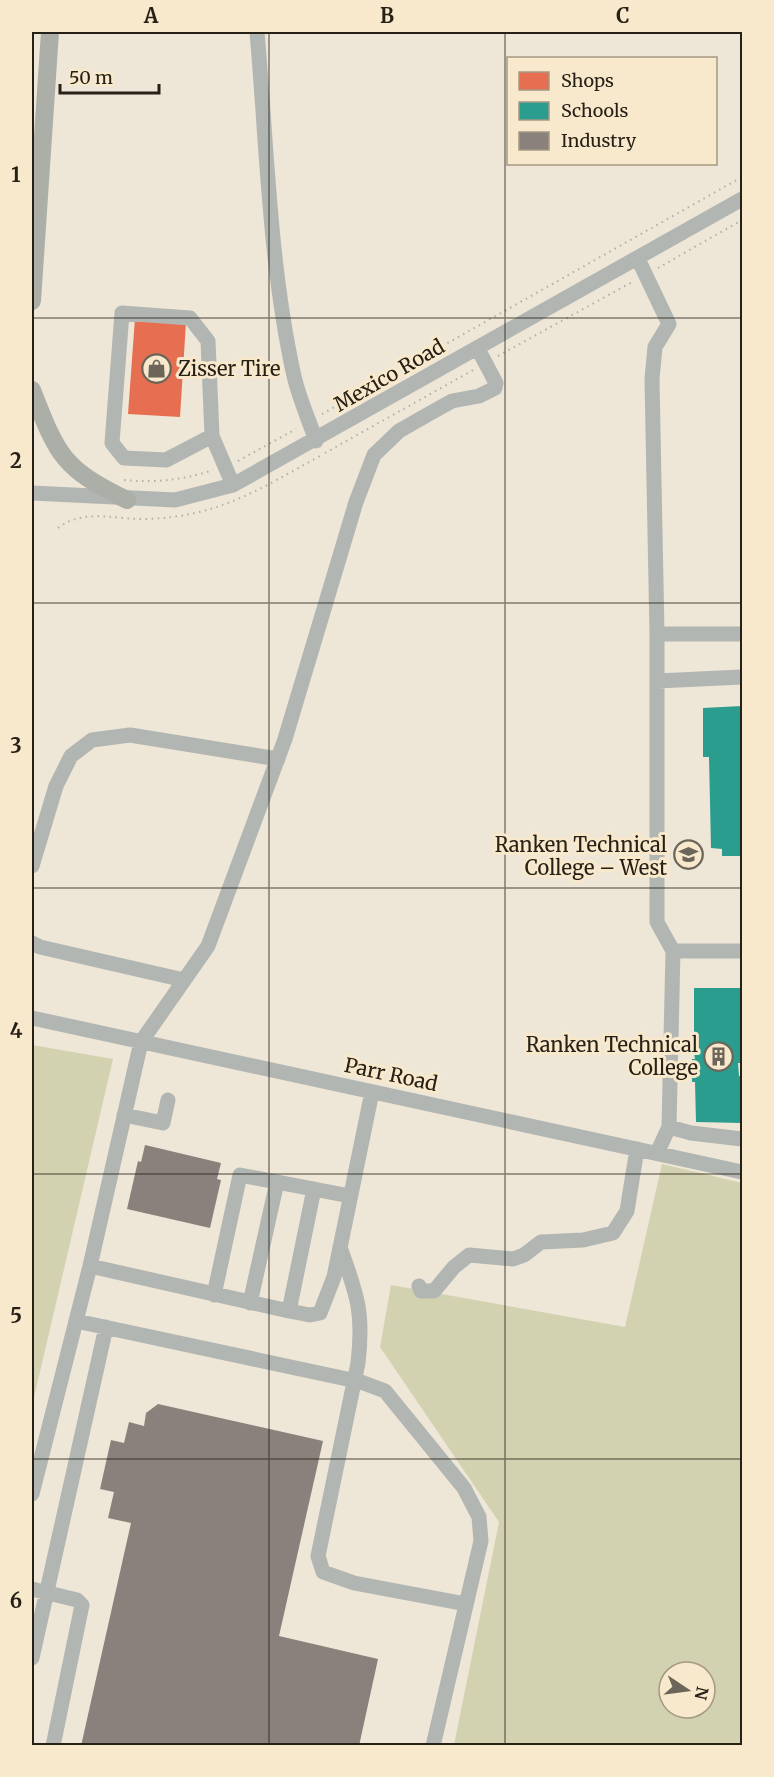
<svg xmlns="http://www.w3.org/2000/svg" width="774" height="1777" viewBox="0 0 774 1777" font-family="Merriweather,serif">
<rect width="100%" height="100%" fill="#eee6d6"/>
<path fill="#d2d2b1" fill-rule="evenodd" d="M32,1045l81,14 -81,347z
M662,1164l80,19v562h-288l45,-223 -119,-175 11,-62 234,42zM669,1672h36v36h-36z"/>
<path fill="#e76f51" d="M135,318l51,4 -6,95 -52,-3z"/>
<path fill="#2a9d8f" d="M742,706v150h-20v-7l-11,-1 -2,-91h-6v-49z
M694,988h48v75h-4l1,13h3v47l-46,-1 -1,-40h-3v-23h3l-3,-20h2z"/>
<path fill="#8a817c" d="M145,1145l76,18 -4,16 4,1 -11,48 -83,-19 11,-48 3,1z
M158,1404l165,37 -44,195 99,23 -19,87h-278l50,-223 -23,-5 6,-26 -14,-3 11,-49 13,3 5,-21 15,4 2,-13z"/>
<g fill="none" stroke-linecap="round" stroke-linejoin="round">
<path stroke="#afb0aa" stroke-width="2" stroke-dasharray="1.5 4.5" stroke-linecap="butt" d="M658,268l84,-48
M498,356l136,-75
M322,414l420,-237
M325,453l150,-84
M238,461l58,-32
M124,480c31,3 60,0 89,-10
M58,528c26,-20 58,-8 88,-9 72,-2 114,-30 174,-63"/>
<path stroke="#b2b6b2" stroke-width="15" d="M257,32c10,114 12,231 37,344 5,22 15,44 22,65
M638,259l31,65 -14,23 -3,32 5,255v288l16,29
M212,436l-46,24 -42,-2 -12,-15 10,-130 68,5 18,23 4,95 21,49
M32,493l143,7 58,-15 509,-286
M657,634h85
M657,681l85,-4
M32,866l24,-80 15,-30 21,-16 38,-5 148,24
M32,943l8,4 144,33
M32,1018l710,154
M372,1092l-38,185 -14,36 -10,2 -21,-4 -199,-45 51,-224 67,-96 77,-207 71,-237 18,-47 25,-24 28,-16 25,-14 27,-5 16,-8 1,-5 -18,-34
M124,1115l39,8 5,-23
M669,1127l22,6 51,6
M657,1153l12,-26 4,-176h69
M340,1247c17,48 24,65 18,116l-40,193 5,16 31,11 112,21
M419,1286l2,5h13l20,-24 15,-12 44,4 11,-4 17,-13 42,-2 30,-7 14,-22 10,-62
M214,1295l26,-120 110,21
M250,1303l27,-121
M289,1311l25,-122
M76,1321l285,61 24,9 79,97 15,29 2,24 -48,205
M32,1494l58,-228
M32,1589l45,11 5,5 -29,141
M32,1658l74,-331"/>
<path stroke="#abafa8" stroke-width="18" d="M32,301l18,-269
M32,390c26,66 30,78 95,110"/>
</g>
<path fill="none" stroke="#262016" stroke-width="1.5" stroke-opacity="0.55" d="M269,32v1714M505,32v1714M32,318h710M32,603h710M32,888h710M32,1174h710M32,1459h710"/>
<defs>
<symbol id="shop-ring" viewBox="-11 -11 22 22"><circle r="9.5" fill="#f8e9cc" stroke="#6c6559" stroke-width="1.5"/><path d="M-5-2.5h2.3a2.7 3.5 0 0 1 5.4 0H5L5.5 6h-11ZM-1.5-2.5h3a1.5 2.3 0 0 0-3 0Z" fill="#6c6559"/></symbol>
<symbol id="university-ring" viewBox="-11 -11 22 22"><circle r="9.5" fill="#f8e9cc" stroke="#6c6559" stroke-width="1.5"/><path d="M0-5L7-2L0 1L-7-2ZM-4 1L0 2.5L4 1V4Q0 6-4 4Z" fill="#6c6559"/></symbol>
<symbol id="building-ring" viewBox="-11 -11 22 22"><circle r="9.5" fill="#f8e9cc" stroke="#6c6559" stroke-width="1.5"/><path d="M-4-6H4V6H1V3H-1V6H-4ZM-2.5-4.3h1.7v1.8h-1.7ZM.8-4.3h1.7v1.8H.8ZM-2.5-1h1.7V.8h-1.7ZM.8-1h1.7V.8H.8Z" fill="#6c6559"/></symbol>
</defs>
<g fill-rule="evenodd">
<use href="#shop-ring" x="140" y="352" width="33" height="33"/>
<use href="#university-ring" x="672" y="838" width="33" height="33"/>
<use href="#building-ring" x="702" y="1040" width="33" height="33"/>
</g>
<g text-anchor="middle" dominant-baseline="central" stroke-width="6" stroke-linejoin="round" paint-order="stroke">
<g font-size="20" fill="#262016" stroke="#f8e9cc" text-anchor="end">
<text x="178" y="368" text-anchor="start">Zisser Tire</text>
<text x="667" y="844">Ranken Technical<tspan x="667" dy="23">College – West</tspan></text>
<text x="698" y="1044">Ranken Technical<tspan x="698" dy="23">College</tspan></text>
</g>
<g font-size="20" fill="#262016" stroke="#f8e9cc">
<text transform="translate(389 375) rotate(-30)">Mexico Road</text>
<text transform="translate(391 1074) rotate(12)">Parr Road</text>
</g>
</g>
<rect width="774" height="1777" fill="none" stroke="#f8e9cc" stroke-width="66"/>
<rect x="507" y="57" width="210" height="108" fill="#f8e9cc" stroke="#a49983" stroke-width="1.5"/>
<rect x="519" y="72" width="30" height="18" fill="#e76f51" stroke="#a49983" stroke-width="1.5"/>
<text x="561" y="87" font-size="18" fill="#262016">Shops</text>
<rect x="519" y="102" width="30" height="18" fill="#2a9d8f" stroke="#a49983" stroke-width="1.5"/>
<text x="561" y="117" font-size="18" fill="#262016">Schools</text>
<rect x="519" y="132" width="30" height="18" fill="#8a817c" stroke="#a49983" stroke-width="1.5"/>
<text x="561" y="147" font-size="18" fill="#262016">Industry</text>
<g transform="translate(687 1690) rotate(103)"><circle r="28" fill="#f8e9cc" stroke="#a49983" stroke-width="1.5"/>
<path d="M0-4.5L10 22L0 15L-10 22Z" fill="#6c6559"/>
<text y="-9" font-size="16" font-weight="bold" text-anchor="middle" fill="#262016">N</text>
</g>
<path d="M60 84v9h99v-9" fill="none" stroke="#262016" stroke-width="3"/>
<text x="69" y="84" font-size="18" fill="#262016" stroke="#f8e9cc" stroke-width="4.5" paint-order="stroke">50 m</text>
<rect x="33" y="33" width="708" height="1711" fill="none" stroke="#262016" stroke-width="2"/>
<g font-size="20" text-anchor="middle" font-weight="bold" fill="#262016">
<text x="151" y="23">A</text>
<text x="387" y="23">B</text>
<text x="623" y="23">C</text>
<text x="16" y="182">1</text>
<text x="16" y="468">2</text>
<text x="16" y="753">3</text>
<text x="16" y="1038">4</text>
<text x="16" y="1323">5</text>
<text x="16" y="1608">6</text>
</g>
</svg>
